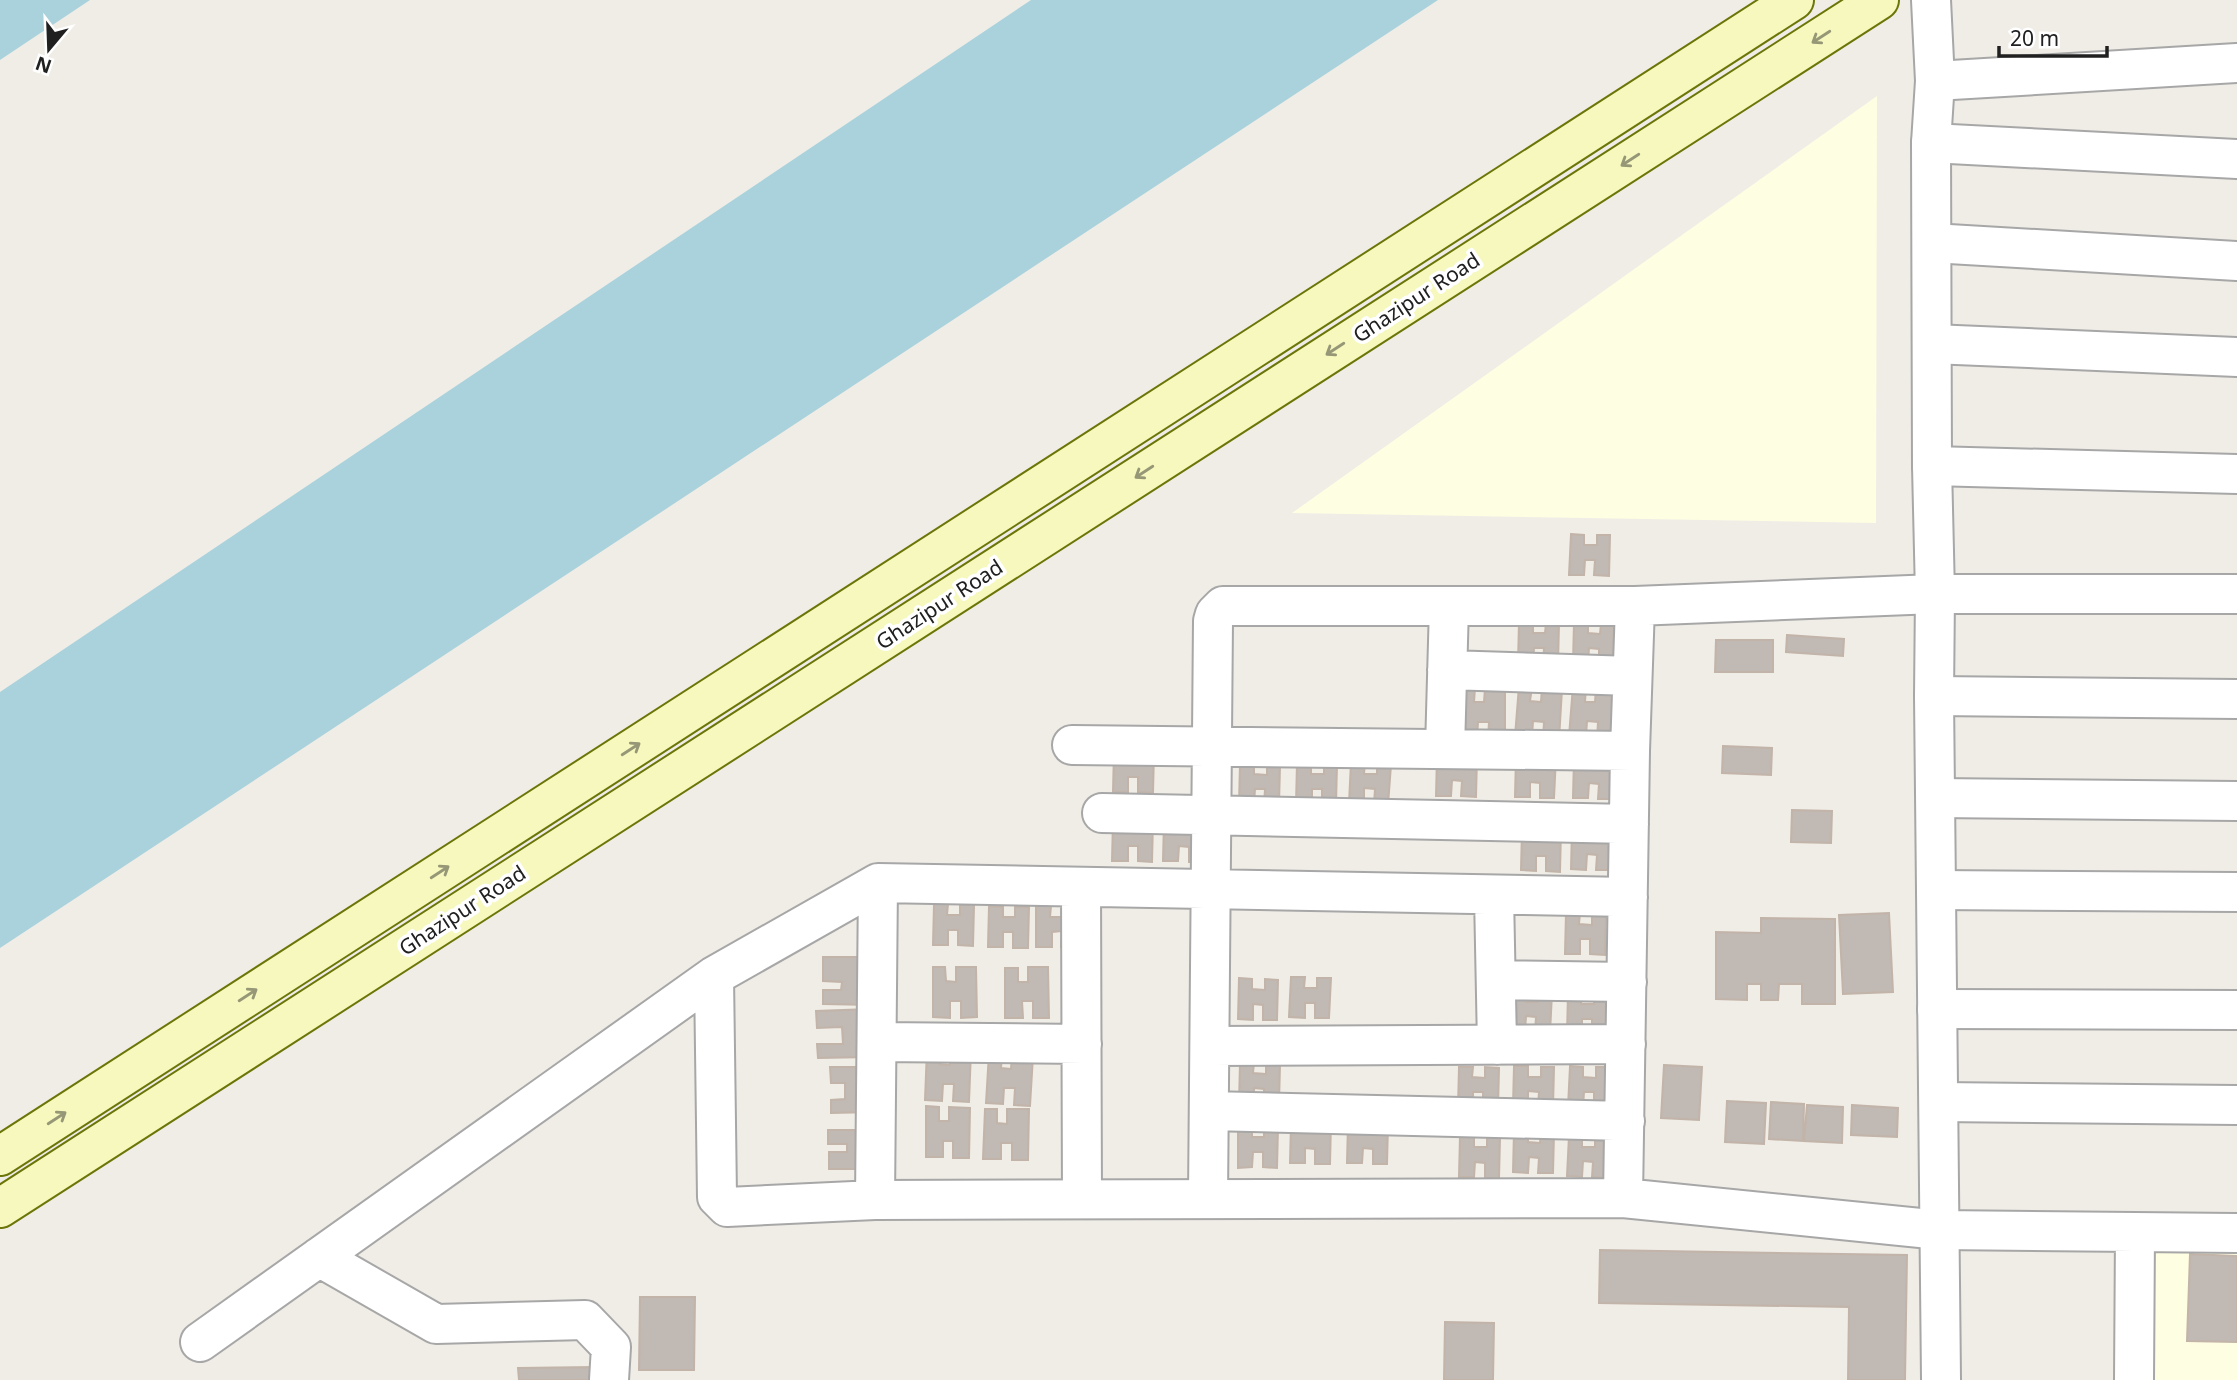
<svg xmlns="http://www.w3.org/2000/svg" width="2237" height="1380" viewBox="0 0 2237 1380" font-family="'Noto Sans',sans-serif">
<rect width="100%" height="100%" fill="#f0ede7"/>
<path fill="#fefee2" d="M1877,96l-1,427 -584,-10z
M2146,1250h91v130h-92z"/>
<path fill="#a9d2dc" d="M0,0h90l-90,60z
M1031,0h407l-1438,948v-256z"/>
<path fill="#c1b9b3" stroke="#c2b4a9" stroke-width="2" d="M1571,534l13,1v10h13v-10h13l-1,41 -15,-1 1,-15h-10l-1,15h-15z
M1519,622h14v11h12l1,-10h13l-1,41 -15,-1 1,-15h-10l-1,15h-15z
M1574,622l14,1v10l12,1 1,-11 13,1 -1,40h-14v-15l-10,-1 -1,15h-15z
M1787,635l57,4 -1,17 -57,-4z
M1716,640h57v32h-58z
M1519,686l13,1 -2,14 11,1 1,-15 20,2 -3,51 -16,-2 1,-16 -11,-1 -1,16 -17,-1z
M1573,686l13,1 -1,15h10l1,-14 21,2 -5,50 -15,-1 1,-17 -11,-1 -1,16 -17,-1z
M1461,688h14l-1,14h10l1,-14h20v51h-17l1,-17h-11l-1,16h-17z
M1723,746l49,2 -1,27 -49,-2z
M1114,751l40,1 -1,41 -15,-1v-15h-10v15h-15z
M1437,755l40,1 -1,41 -15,-1 1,-15 -10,-1 -1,16h-15z
M1516,756l40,1 -2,41h-14v-15l-10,-1v15h-15z
M1574,757l40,1 -1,41h-15l1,-15 -10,-1 -1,15h-15z
M1351,762l14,1 -1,11h13v-10l14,1 -3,40 -14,-1 1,-15 -11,-1v15h-15z
M1297,763h14v11h13v-10h13l-1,41 -14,-1v-15h-10v15h-16z
M1240,764h14v10l13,1v-11l13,1 -1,40h-15l1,-16h-10l-1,15h-15z
M1792,810l40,1 -1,32 -40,-1z
M1113,820l40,1 -1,41 -14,-1v-15h-10v15h-16z
M1164,820l40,1 -1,41h-14v-15l-10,-1 -1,15h-15z
M1572,828l40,1 -1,41h-15l1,-15 -10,-1 -1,16 -15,-1z
M1522,830l39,1 -1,41 -14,-1v-15h-10v15l-15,-1z
M934,904h14l-1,11h13v-10h14l-1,41 -15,-1v-15h-10v15h-15z
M989,906l14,1v10h12v-10h14l-1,41h-15v-16h-10v15h-15z
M1036,906h15l-1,11h13l13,30h-15l1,-16 -10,1v15h-16z
M1566,913h14l-1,11 13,1v-11h14l-1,41 -15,-1v-15h-10v15h-15z
M1889,913l4,79 -50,2 -4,-79z
M1761,918l74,1v85h-33v-20h-23l-1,16h-17v-16h-14v16l-31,-1v-67l45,1z
M823,957h49v24h-15v9l15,1v14l-49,-1v-14h18l1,-8 -19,-1z
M933,967h12l1,14 10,1v-15h20l1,50 -16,1v-17h-11v17l-17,-1z
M1028,967h20l1,51h-16v-17h-11l1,17h-18v-50h13v14h10z
M1291,977h14l-1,11h13v-10h14l-2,40h-14v-15h-10v15l-16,-1z
M1239,978l13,1v10l13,1v-11l13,1 -1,40h-14v-15l-10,-1v16l-15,-1z
M1512,990l14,1v11h12l1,-10 13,1 -2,40 -15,-1 1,-15 -10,-1 -1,16 -15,-1z
M1568,993h14l-1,11h13v-10h13v41l-15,-1v-15h-10v15h-15z
M869,1009l2,48 -53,1 -1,-14h26l-1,-17 -25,1 -1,-17z
M927,1049l14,1 -1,14 10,1 1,-15 20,1 -2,51 -16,-1 1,-17h-11l-1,17 -17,-1z
M989,1053l13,1 -1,14 10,1 1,-15 21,2 -3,50 -16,-1 1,-17h-11l-1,16 -17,-1z
M1240,1063h14l-1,10 13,1v-11l14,1 -1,40h-15v-15l-10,-1v16l-15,-1z
M1664,1065l38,2 -3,53 -38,-2z
M1514,1066h14v11h13v-10h13l-1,41 -15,-1 1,-15 -11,-1v16l-15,-1z
M1570,1066l13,1v10l13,1v-11h13l-1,41h-14v-16h-10l-1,15h-15z
M830,1067h43l1,45 -43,1v-13l14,-1v-16h-14z
M1459,1067h14l-1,10 13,1v-11l14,1 -1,40h-15v-16h-10v16l-15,-1z
M1727,1101l39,2 -2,41 -39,-2z
M1771,1102l33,2 -1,37 -34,-2z
M1807,1105l36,2 -1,36 -38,-2z
M1852,1105l46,3 -1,29 -46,-2z
M926,1106l13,1v14h10v-14l21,1 -1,50h-16v-17h-10v16h-17z
M985,1109h12v14l10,1v-15h22l-1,51h-16v-17h-11v16h-18z
M1291,1123h14l-1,10h13v-10h14l-1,41h-15v-15l-10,-1v15h-15z
M1348,1123l40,1 -1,40h-14v-15l-10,-1 -1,15h-15z
M1238,1126l14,1v10h12v-10h14l-1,41 -14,-1v-15h-10l-1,15 -14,1z
M828,1130h44l1,39h-44v-17h18v-8h-19z
M1514,1131l14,1v10l12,1 1,-11 13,1 -1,40h-15l1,-15 -10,-1 -1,16 -15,-1z
M1460,1136l14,1v10h13v-10l13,1 -1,40h-14v-15l-10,-1 -1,15h-15z
M1569,1136h13v11h13v-10h13l-1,41 -15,-1 1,-15 -10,-1 -1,16 -15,-1z
M1600,1250l307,5 -2,125h-57l1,-73 -250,-4z
M2190,1254l47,2v86l-50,-1z
M640,1297h55l-1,73h-55z
M1445,1322l49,1 -1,57h-49z
M594,1367v13h-75l-1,-12z"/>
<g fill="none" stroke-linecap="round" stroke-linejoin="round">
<defs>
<path id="minor" d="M1935,81l302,-18
M1931,143l306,16
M1932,243l305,18
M1932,344l305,13
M1932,466l305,8
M1447,670l185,6
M1934,696l303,3
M1072,745l558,6
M1445,749l4,-143
M1936,798l301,3
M1102,813l527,11
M1081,887l1,312
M1936,890l301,2
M1494,895l3,150
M714,976l3,221 10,10 148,-7 748,-2 317,32 297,3
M1496,980l131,2
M1937,1009l300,1
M878,1042l204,2
M1210,1046l416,-2
M1939,1102l298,3
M1209,1111l416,10
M1208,1198l5,-577 2,-7 8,-8h412l300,-12h302
M1623,1198l7,-447 5,-145
M875,1200l3,-317
M319,1257l117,67 149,-4 26,27 -2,33
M200,1342l514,-366 164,-93 750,14
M2134,1380l1,-147"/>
<path id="tertiary" d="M1931,0l4,81 -4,62 1,323 3,128 -1,102 7,684"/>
<path id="secondary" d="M0,1156l1794,-1156
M0,1208l1879,-1208"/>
</defs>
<use href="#minor" stroke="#a7a7a7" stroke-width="42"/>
<use href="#tertiary" stroke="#a7a7a7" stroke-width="42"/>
<use href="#secondary" stroke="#6c7608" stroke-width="42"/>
<use href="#minor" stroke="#fff" stroke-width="38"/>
<use href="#tertiary" stroke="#fff" stroke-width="38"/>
<use href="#secondary" stroke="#f6f8bd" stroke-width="38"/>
</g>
<defs><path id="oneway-shaft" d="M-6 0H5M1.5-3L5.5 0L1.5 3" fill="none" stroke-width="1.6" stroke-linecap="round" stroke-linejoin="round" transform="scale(1.75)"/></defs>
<g stroke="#969776">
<use href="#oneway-shaft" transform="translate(1821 37) rotate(147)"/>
<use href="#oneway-shaft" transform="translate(1630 160) rotate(147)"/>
<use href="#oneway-shaft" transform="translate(1335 349) rotate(147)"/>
<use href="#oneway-shaft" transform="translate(1144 472) rotate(147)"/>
<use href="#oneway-shaft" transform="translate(631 749) rotate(-33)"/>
<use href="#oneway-shaft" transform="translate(440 872) rotate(-33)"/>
<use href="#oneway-shaft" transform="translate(248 995) rotate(-33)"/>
<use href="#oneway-shaft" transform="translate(57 1118) rotate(-33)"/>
</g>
<g text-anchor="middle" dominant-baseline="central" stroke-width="7" stroke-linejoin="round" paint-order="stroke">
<g font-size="21" fill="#202020" stroke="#fff">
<text transform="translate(1416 297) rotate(-33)">Ghazipur Road</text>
<text transform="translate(939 604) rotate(-33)">Ghazipur Road</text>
<text transform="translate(462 910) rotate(-33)">Ghazipur Road</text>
</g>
</g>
<g transform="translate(49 49) rotate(199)" stroke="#ffffff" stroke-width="5" paint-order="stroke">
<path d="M0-5L12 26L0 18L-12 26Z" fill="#202020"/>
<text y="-10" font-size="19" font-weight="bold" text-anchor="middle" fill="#202020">N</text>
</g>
<path d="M1999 46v10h108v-10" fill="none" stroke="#202020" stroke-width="3.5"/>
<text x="2010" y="46" font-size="21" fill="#202020" stroke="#ffffff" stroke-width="5" paint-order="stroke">20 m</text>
</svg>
